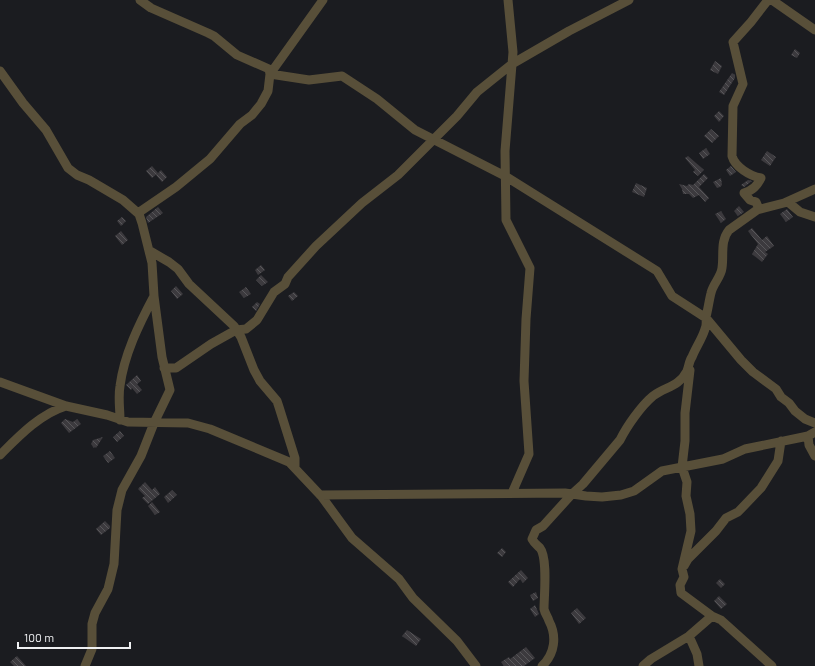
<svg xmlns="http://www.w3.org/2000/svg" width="815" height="666" viewBox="0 0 815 666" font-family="Barlow,sans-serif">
<defs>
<pattern id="building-back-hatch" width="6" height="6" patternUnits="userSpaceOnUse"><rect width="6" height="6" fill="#3c3a3e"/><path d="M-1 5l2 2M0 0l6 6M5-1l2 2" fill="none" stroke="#58575a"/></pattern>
</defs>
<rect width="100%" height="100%" fill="#1b1c20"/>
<path fill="url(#building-back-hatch)" d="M795,49l5,4 -3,5 -6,-3z
M715,61l7,5 -4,8 -8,-4z
M732,73l3,2v3l-11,17 -5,-3z
M719,111l5,5 -5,6 -5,-6z
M711,129l8,7 -7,7 -8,-7z
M706,148l4,6 -7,5 -4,-6z
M767,151l9,6 -6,9 -9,-6z
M688,156l16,14 -6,6 -5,-4 2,-2 -10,-12z
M152,166l6,7 -6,5 -6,-7z
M731,166l5,6 -6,4 -4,-6z
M161,170l6,7 -5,5 -6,-7z
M704,174l4,4 -9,9 10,11 -4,4 -6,-7 -6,3 -4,-4h-6l-1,-5 -3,-5 8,2 2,-2 4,1z
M721,178l1,7 -2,2 -3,1 -4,-6z
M748,180l4,1 -8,6 -3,-2z
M636,183l11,5 -3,9 -12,-5z
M739,206l5,6 -6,4 -4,-5z
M158,207l5,6 -15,10 -2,-6z
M787,209l6,8 -7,5 -6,-8z
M721,211l5,8 -5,4 -6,-9z
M122,217l4,4 -5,5 -4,-5z
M752,228l10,12 5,-4 7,10 -9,6 3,2 -6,8 -10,-8 6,-10 -10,-13z
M121,231l7,9 -6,5 -7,-9z
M261,265l4,5 -7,5 -3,-5z
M261,275l7,7 -6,4 -6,-6z
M176,286l7,8 -6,5 -6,-8z
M246,287l5,7 -7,4 -5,-6z
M294,292l4,4 -6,5 -4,-5z
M257,302l3,2 -4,7 -4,-4z
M137,375l4,6 -4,3 5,6 -5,4 -5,-6 -1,2 -5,-5z
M65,419l8,3 4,-3 4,5 -12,9 -8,-10z
M120,431l4,5 -7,6 -4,-5z
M103,437l-7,11 -1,-1 -1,1 -3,-4 2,-4z
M110,451l5,7 -7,5 -5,-7z
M145,482l7,8 3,-3 5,7 -12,10 -6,-6 3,-2 -7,-7z
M172,490l5,5 -9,8 -4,-6z
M152,502l8,10 -5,3 -7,-9z
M105,521l5,5v2l-9,7 -5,-6z
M502,548l4,4 -4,5 -5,-4z
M521,570l7,8 -5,5 -3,-4 -7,8 -5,-5z
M720,579l5,5 -4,4 -5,-5z
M536,592l2,6 -5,3 -3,-6z
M719,596l8,8 -6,5 -7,-8z
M535,605l4,9 -4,3 -5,-8z
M577,608l9,10 -7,6 -8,-11z
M407,630l14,9 -5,7 -14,-10z
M526,647l9,11 -11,8h-20l-3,-4 8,-5 1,2z
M17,656l9,10h-12l-4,-4z"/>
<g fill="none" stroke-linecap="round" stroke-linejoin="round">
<path stroke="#584f39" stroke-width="9" d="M140,0l11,8 57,25 6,3 23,19 32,14 1,5
M508,0l5,52 -8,99 1,69 24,48 -4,51 -2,62 5,73 -17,39
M772,0l43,30
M0,71l23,32 23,27 22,38 9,7 12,5 34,20 16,14 3,9 10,40 2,33 8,61 8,33 -16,33 -13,33 -19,34 -5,20 -3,54 -6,25 -13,24 -3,11v25l-7,17
M270,74l39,6 33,-4 35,23 38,31 90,46 152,95 15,25 34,22 35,42 12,12 23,17 5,8 8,6 6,8 10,8 10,4
M788,202l12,10 15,5
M759,209l-3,-7 -6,-2 -6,-7c9,-3 13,-7 17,-15 -11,-2 -26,-11 -29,-22l1,-50 10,-22 -10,-42 18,-20 17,-22
M138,213l38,-26 34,-28 30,-35 12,-9 9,-11 7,-13 2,-17 53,-74
M150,251l19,11 9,7 11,15 45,42 7,11 13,33 6,11 17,20 2,6 16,51v9
M164,368h12l35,-24 25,-14 10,-1 11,-9 17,-28 11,-8 3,-7 28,-31 46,-43 36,-28 59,-59 20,-24 35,-28 57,-33 60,-31
M690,370l-5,43v28l-3,26 5,15 -1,14 4,18 1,17 -9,38 2,8 -4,8 1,8 31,23 -23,20 8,18 2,12
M0,382l66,24 41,9 21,7 60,1 22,6 79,33 33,35 30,41 47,41 14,19 44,43 19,25
M120,420c0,-11 -2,-23 0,-34 4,-31 19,-62 34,-90
M808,436l1,9 6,11
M0,455c19,-19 40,-41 66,-49
M320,495l245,-2 21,3 16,1 19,-2 13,-4 28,-20 61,-12 22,-10 63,-13 7,-4
M684,566l4,-7 28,-28 10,-13 12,-6 23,-24 17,-27 3,-20
M712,616l9,4 51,46
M542,666c13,-12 15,-30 7,-45 -1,-4 -4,-7 -5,-12 0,-13 4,-51 -4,-61 -3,-3 -6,-5 -8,-9l4,-9 7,-4 29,-32 11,-10 37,-44c7,-14 21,-34 33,-44 13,-10 25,-8 34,-25 2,-5 2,-10 5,-14 4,-10 10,-18 13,-28 2,-4 1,-8 1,-12 2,-8 3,-16 5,-24 2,-9 10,-16 11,-25 2,-13 -2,-27 7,-38l28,-20 27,-7 31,-14
M643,666l8,-7 38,-23"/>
</g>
<path d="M18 642v6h112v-6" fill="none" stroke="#eff0f2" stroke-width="2"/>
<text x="24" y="642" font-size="12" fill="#eff0f2" stroke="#1b1c20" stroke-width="3" paint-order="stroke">100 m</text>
</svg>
